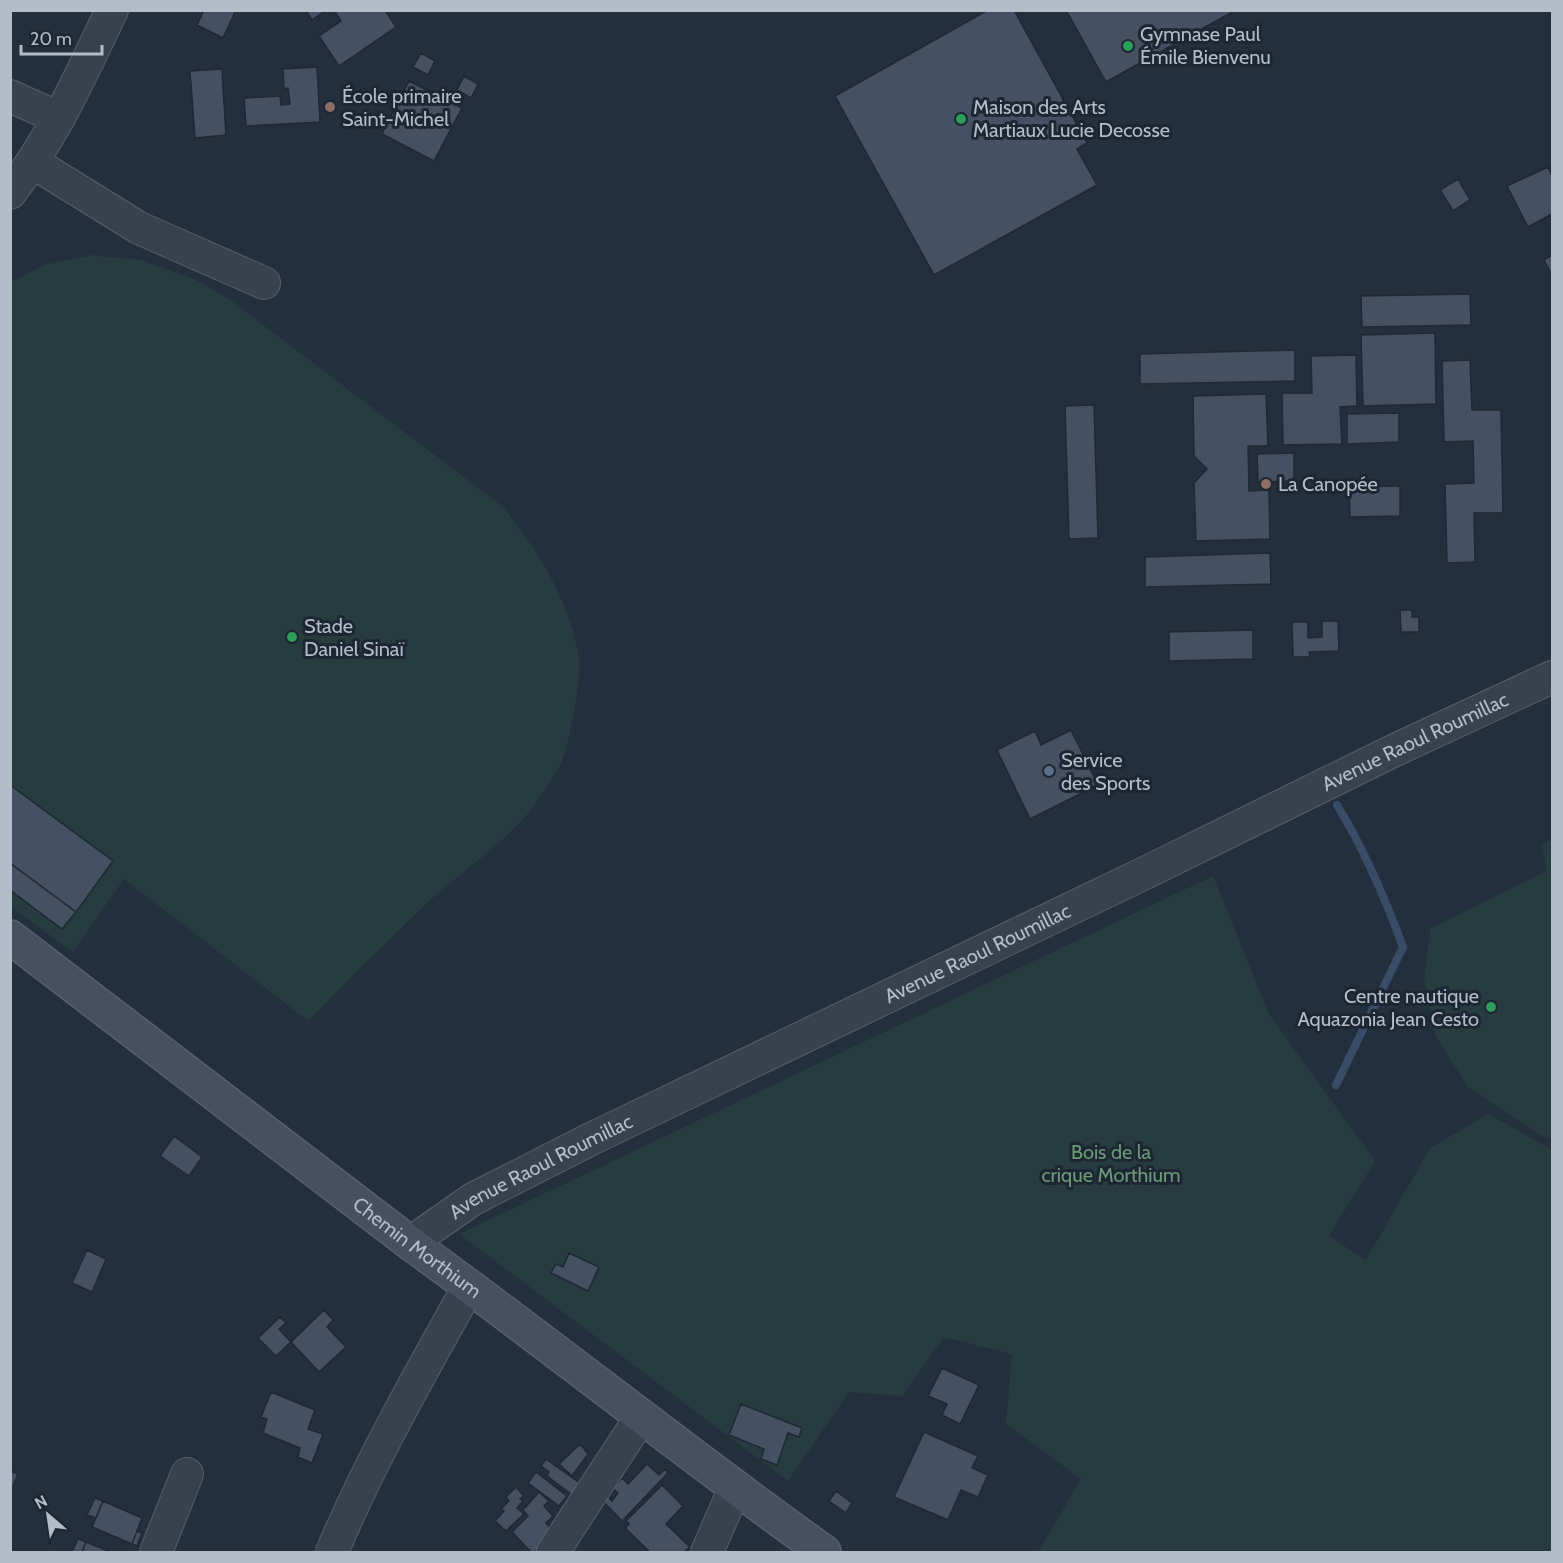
<svg xmlns="http://www.w3.org/2000/svg" width="1563" height="1563" viewBox="0 0 1563 1563" font-family="Cabin,sans-serif">
<rect width="100%" height="100%" fill="#242f3e"/>
<path fill="#263c3f" d="M92,255l48,5 54,19 35,20 273,207c36,44 68,95 77,152 3,18 -10,85 -17,103 -5,12 -24,39 -32,50 -28,34 -69,61 -102,91 -41,39 -80,79 -120,119l-184,-142 -51,73 -62,-45v-625l33,-17z
M1552,839v300l-12,-4 -72,-48 -32,-50 -12,-59 7,-50 116,-57 -5,-26z
M1213,876l56,138 106,147 -46,75 37,24 64,-112 59,-34 63,36v402h-514l43,-73 -75,-55 6,-70 -68,-17 -42,59 -53,-4 -61,89 -329,-247z"/>
<g fill="none" stroke-linecap="round" stroke-linejoin="round">
<path stroke="#394c67" stroke-width="8" d="M1336,1085l67,-138c-18,-49 -39,-98 -66,-142"/>
</g>
<path fill="#455162" stroke="#1f2835" stroke-width="1.5" d="M204,10h32l-13,28 -26,-13z
M306,10h20l-14,10z
M334,10h51l11,17 -57,39 -20,-30 22,-15z
M988,10h26l73,133 -10,6 20,36 -163,90 -99,-179z
M1066,10h170l-130,72z
M421,53l14,8 -7,14 -15,-8z
M317,67l3,55 -74,4 -2,-28 36,-2 1,9 9,-1 -2,-16 -4,1 -1,-20z
M222,69l4,66 -31,3 -5,-67z
M464,76l14,8 -7,14 -14,-8z
M409,81l53,27 -28,53 -52,-27z
M1548,167l4,9v38l-24,13 -21,-41z
M1458,179l12,21 -17,11 -13,-21z
M1552,255v20l-8,-15z
M1470,294l1,31 -109,2 -1,-31z
M1435,333l1,71 -73,2 -2,-71z
M1295,350v31l-155,3v-30z
M1356,355l1,51 -17,1 2,37 -59,1 -1,-52h30l-1,-37z
M1470,360l2,50h29l2,103h-29l1,49 -28,1 -2,-79 29,-1 -1,-42 -29,1 -2,-81z
M1266,394l2,52h-20l1,45 20,-1 1,49 -74,2 -2,-58 13,-14 -13,-13 -1,-60z
M1094,405l4,133 -29,1 -4,-133z
M1399,413v29l-52,2v-30z
M1294,453v28l-36,1 -1,-28z
M1400,486v30l-50,1 -1,-30z
M1270,553l1,31 -126,3v-30z
M1400,610h12v7h7v15h-18z
M1322,621h16l1,30 -30,1 1,5h-17l-1,-35h16v16l14,-1z
M1253,630v29l-84,2v-29z
M1071,730l27,55 -68,34 -33,-69 38,-19 6,14z
M10,785l103,76 -37,51 -66,-49z
M10,863l66,49 -14,17 -52,-39z
M174,1136l28,21 -13,19 -29,-20z
M87,1250l19,9 -14,33 -20,-9z
M569,1253l30,14 -11,24 -37,-18 5,-9 7,3z
M324,1310l9,10 -6,7 19,20 -27,25 -28,-30z
M280,1317l6,6 -7,6 12,13 -15,14 -18,-18z
M942,1368l37,17 -19,39 -18,-9 5,-11 -19,-8z
M271,1392l44,18 -7,19 15,5 -11,29 -14,-6 2,-9 -37,-15 4,-14 -6,-2z
M741,1404l61,24 -3,9 -11,-4 -11,32 -16,-6 3,-10 -35,-14z
M924,1432l54,24 -6,12 16,7 -10,22 -17,-7 -13,30 -54,-23z
M580,1444l8,10 -16,22 -13,-12z
M546,1459l38,27 -9,11 -28,-21 2,-4 -8,-6z
M647,1464l12,11 6,-6 3,4 -46,48 -21,-22 5,-5 6,7 6,-8 -5,-5 9,-10 6,6z
M10,1471l8,3 -7,17 -1,-1z
M536,1472l31,24 -8,10 -31,-23z
M662,1485l21,21 -17,18 24,23 -6,5h-34l-25,-24 4,-4 -3,-3z
M516,1487l8,9 -4,3 3,2 -6,7 7,6 -18,17 -11,-10 9,-10 -3,-2 8,-8 -3,-4z
M836,1491l16,12 -6,10 -17,-12z
M539,1492l10,9 -5,5 9,10 -7,7 9,10 -20,19h-4l-19,-20 16,-16 -5,-6z
M95,1498l8,3 -7,17 -9,-3z
M103,1501l39,17 -10,26 -40,-17z
M137,1531l5,2 -5,13 -5,-2z
M78,1539l8,3 -4,10h-10z
M86,1542l25,10h-29z"/>
<g fill="none" stroke-linecap="round" stroke-linejoin="round">
<defs>
<g id="street">
<path d="M10,96l49,22"/>
<path d="M34,163l105,65 125,55"/>
<path d="M10,193c43,-55 72,-120 102,-183"/>
<path id="s1" d="M410,1243l63,-44 118,-60 558,-268 246,-121 157,-73"/>
<path d="M156,1552l31,-78"/>
<path d="M332,1552c38,-91 89,-179 137,-266"/>
<path d="M553,1552l88,-135"/>
<path d="M707,1552l28,-64"/>
</g>
<g id="secondary">
<path id="s2" d="M10,937l400,306c140,101 274,209 414,309"/>
</g>
</defs>
<use href="#street" stroke="#565f6c" stroke-width="34"/>
<use href="#secondary" stroke="#565f6c" stroke-width="36"/>
<use href="#street" stroke="#38414e" stroke-width="32"/>
<use href="#secondary" stroke="#465061" stroke-width="33"/>
</g>
<g fill="#2e9e5b" stroke="#1d2633" stroke-width="2">
<circle cx="1128" cy="46" r="6"/>
<circle cx="961" cy="119" r="6"/>
<circle cx="292" cy="637" r="6"/>
<circle cx="1491" cy="1007" r="6"/>
</g>
<g fill="#8d6e63" stroke="#1d2633" stroke-width="2">
<circle cx="330" cy="107" r="6"/>
<circle cx="1266" cy="484" r="6"/>
</g>
<circle fill="#5c6f8a" stroke="#1d2633" stroke-width="2" cx="1049" cy="771" r="6"/>
<g text-anchor="middle" dominant-baseline="central" stroke-width="6" stroke-linejoin="round" paint-order="stroke">
<g font-size="20" fill="#b4bcc9" stroke="#1d2633" text-anchor="start">
<text x="1140" y="34">Gymnase Paul<tspan x="1140" dy="23">Émile Bienvenu</tspan></text>
<text x="342" y="96">École primaire<tspan x="342" dy="23">Saint-Michel</tspan></text>
<text x="973" y="107">Maison des Arts<tspan x="973" dy="23">Martiaux Lucie Decosse</tspan></text>
<text x="1278" y="484">La Canopée</text>
<text x="304" y="626">Stade<tspan x="304" dy="23">Daniel Sinaï</tspan></text>
<text x="1061" y="760">Service<tspan x="1061" dy="23">des Sports</tspan></text>
<text x="1479" y="996" text-anchor="end">Centre nautique<tspan x="1479" dy="23">Aquazonia Jean Cesto</tspan></text>
</g>
<g font-size="20" fill="#b4bcc9" stroke="#1d2633">
<text stroke="none"><textPath href="#s1" startOffset="1124">Avenue Raoul Roumillac</textPath></text>
<text stroke="none"><textPath href="#s1" startOffset="638">Avenue Raoul Roumillac</textPath></text>
<text stroke="none"><textPath href="#s1" startOffset="152">Avenue Raoul Roumillac</textPath></text>
<text stroke="none"><textPath href="#s2" startOffset="512">Chemin Morthium</textPath></text>
</g>
<g font-size="20" fill="#6b9a76" stroke="#1d2633">
<text x="1111" y="1152">Bois de la<tspan x="1111" dy="23">crique Morthium</tspan></text>
</g>
</g>
<rect width="1563" height="1563" fill="none" stroke="#b4bcc9" stroke-width="24"/>
<g transform="translate(48 1515) rotate(331)" stroke="#1d2633" stroke-width="4.5" paint-order="stroke">
<path d="M0-4.5L10 22L0 15L-10 22Z" fill="#b4bcc9"/>
<text y="-9" font-size="16" font-weight="bold" text-anchor="middle" fill="#b4bcc9">N</text>
</g>
<path d="M21 45v9h81v-9" fill="none" stroke="#b4bcc9" stroke-width="3"/>
<text x="30" y="45" font-size="18" fill="#b4bcc9" stroke="#1d2633" stroke-width="4.5" paint-order="stroke">20 m</text>
</svg>
